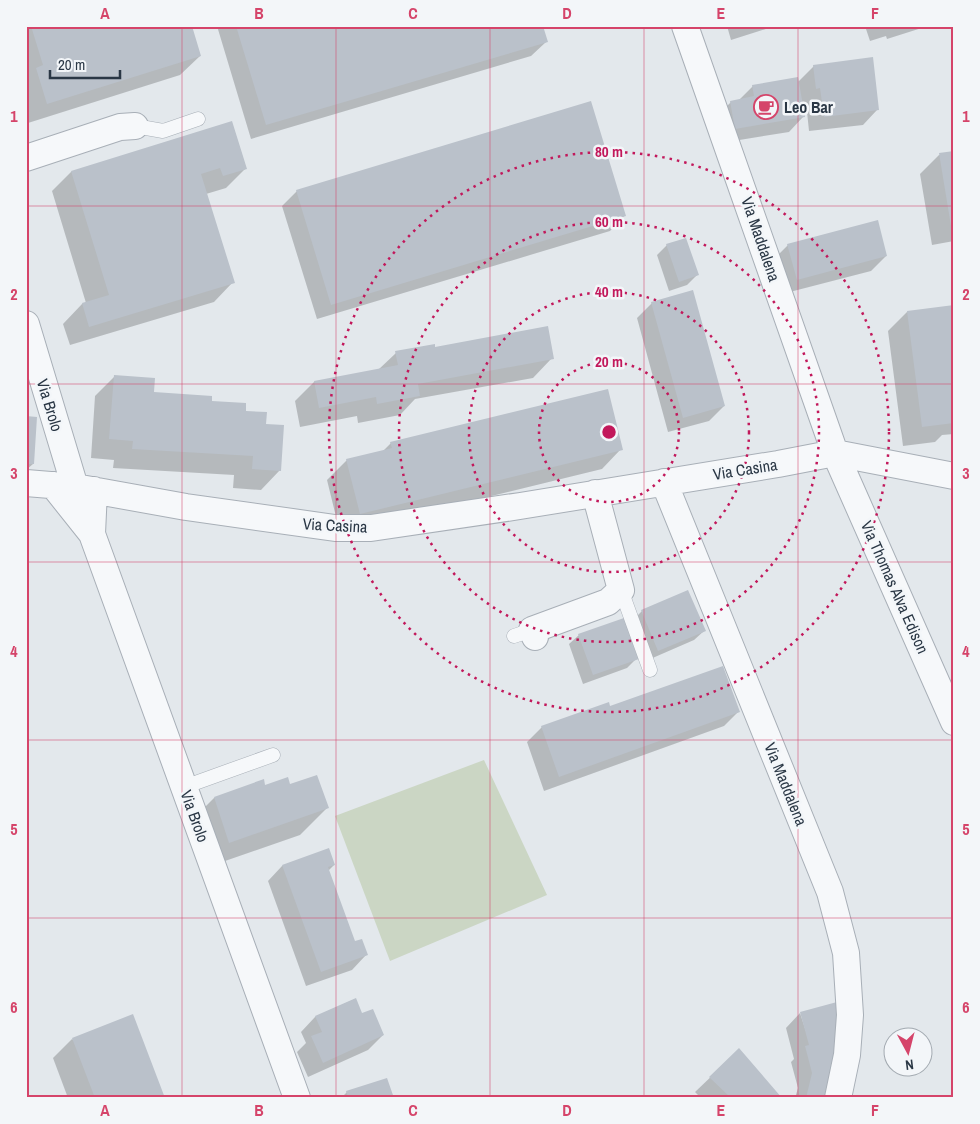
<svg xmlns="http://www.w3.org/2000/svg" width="980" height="1124" viewBox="0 0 980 1124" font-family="'Archivo Narrow',sans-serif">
<rect width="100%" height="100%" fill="#e3e8ec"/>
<path fill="#cbd6c4" d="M484,760l63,135 -157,66 -55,-145z"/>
<path fill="#0003" d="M26,26h164l10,30 -20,19 -152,48 -2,-6z
M217,26h325l4,16 -15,14 -280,83z
M727,26h48l-44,14z
M865,26h63l-41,13 -1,-3 -16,5z
M814,66l63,44 -14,15 -54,6 -3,-29 -5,1 2,14 -14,15 -68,11 -5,-26 15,-15 7,-1 15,-15 45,-4z
M232,123l14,45 -20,20 -20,6 27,88 -19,20 -144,43 -7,-21 19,-20 4,-1 -34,-112 19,-19z
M954,152v89l-22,4 -12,-71 19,-19z
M297,191l327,25 -14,15 -293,88 -35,-113z
M667,245l30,30 -10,10 -18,6 -12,-36z
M788,245l98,11 -15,15 -89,23 -9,-34z
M652,303l72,103 -15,15 -41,11 -31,-114z
M954,306v128l-12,1 -7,7 -32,4 -15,-115 19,-19z
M434,348l118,10 -19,20 -118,21 -15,16 -42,8 -1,-7 -57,11 -5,-26 19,-19 64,-12 18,-17z
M114,377l39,17 57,8 34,10 21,13 15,45 -19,20 -28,-2 1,-13 -121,-7 1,-8 -23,-2 4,-62z
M26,418l7,46 -7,6z
M391,443l230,6 -19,20 -262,64 -13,-53 20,-20 35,-8z
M642,611l62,20 -10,9 -46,20 -16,-39z
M579,635l58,23 -10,10 -44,16 -14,-40z
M610,708l129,3 -15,15 -180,65 -17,-49 15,-15z
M289,786l38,22 -27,27 -98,34 -15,-44 27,-27 51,-11z
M334,865l-6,6 26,71 12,13 -14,15 -46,16 -38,-105 14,-15z
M355,999l7,16 21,20 -15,15 -60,27 -11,-25 9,-9 -5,-11 14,-15z
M800,1013l28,85h-33l3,-10 -7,-26 3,-3 -8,-31z
M72,1039l92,59h-96l-15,-40z
M739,1050l41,48h-79l-6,-6z
M347,1092l46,6h-52z"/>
<path fill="#bac1ca" d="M31,26h161l9,30 -154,48 -11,-36 7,-3z
M236,26h307l5,16 -282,83z
M873,57l6,53 -55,7 -4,-29 -4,1 -3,-24z
M798,77l7,40 -70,12 -5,-28 24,-5 -2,-11z
M591,101l35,115 -295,89 -35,-115z
M232,121l15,48 -24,7 -3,-8 -19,6 34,109 -146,44 -7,-24 27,-8 -38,-124z
M954,151v75h-3l-12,-73z
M878,220l9,36 -90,24 -10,-36z
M686,238l13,37 -20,7 -13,-38z
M693,290l32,116 -42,12 -32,-116z
M954,305v118l-32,4 -15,-116z
M548,326l6,33 -136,25 2,12 -43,8 -1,-7 -57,11 -5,-27 84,-16 -3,-14 40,-7v3z
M114,375l41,3 -1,14 58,4v5l34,2v8l21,1 -1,12 18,1 -3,46 -29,-2 1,-13 -121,-7 1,-8 -24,-2z
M608,389l15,61 -263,64 -14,-55 46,-11 -2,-6z
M26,416l11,1 -3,47h-8z
M688,590l18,41 -48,20 -17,-41z
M624,618l15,41 -46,16 -15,-41z
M723,666l17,46 -181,65 -18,-51 68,-24 1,4z
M317,775l12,33 -100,35 -15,-46 50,-18 1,6 23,-8 2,7z
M329,848l6,17 -7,2 27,74 7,-2 6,16 -47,17 -39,-107z
M356,998l6,15 11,-4 11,26 -61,28 -12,-27 11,-4 -7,-16z
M837,1002l-3,86 -4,10h-24l6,-25 -7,-27 4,-1 -9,-33z
M133,1014l32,84h-70l-23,-60z
M739,1048l43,50h-51l-22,-21z
M387,1078l7,20h-46l-2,-7z"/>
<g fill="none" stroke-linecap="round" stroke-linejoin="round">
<defs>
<path id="lane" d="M135,126l28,5 35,-12
M621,590l29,80
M514,636l18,-6
M184,787l89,-32"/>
<path id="street" d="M685,26l150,427 119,269
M26,158l94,-31 15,-1
M26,324l49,163
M664,482l166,410 16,61 4,62 -3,40 -9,43
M26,483l49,4 111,20 149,21h36l149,-22 258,-42 57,-11 119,23
M53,485l39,49 2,-44
M92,534l205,564
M535,637l-3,-7 76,-28 13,-12 -26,-97"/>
</defs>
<use href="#lane" stroke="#a8afb7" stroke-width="15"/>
<use href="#street" stroke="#a8afb7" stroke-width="28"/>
<use href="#lane" stroke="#f6f8fa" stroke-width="14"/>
<use href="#street" stroke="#f6f8fa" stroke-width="26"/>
</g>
<path fill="none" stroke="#d5446a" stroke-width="1" stroke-opacity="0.55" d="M182,26v1072M336,26v1072M490,26v1072M644,26v1072M798,26v1072M26,206h928M26,384h928M26,562h928M26,740h928M26,918h928"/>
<g fill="none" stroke="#c2185b" stroke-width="2.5" stroke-dasharray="2.5 5">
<circle cx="609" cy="432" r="70"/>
<circle cx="609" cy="432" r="140"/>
<circle cx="609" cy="432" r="210"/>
<circle cx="609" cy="432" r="280"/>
</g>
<defs>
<symbol id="cafe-ring" viewBox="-11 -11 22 22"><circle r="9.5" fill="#f3f6f9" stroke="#d5446a" stroke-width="1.5"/><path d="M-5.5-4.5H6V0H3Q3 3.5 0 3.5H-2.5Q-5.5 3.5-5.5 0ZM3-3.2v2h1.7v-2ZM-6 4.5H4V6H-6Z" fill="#d5446a"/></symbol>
</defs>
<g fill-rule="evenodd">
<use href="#cafe-ring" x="752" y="93" width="28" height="28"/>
</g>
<g text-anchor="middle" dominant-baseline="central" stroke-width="5" stroke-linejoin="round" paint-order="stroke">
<g font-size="16" font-weight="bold" fill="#2a3745" stroke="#f3f6f9" text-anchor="start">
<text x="784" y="107">Leo Bar</text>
</g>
<g font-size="16" fill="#2a3745" stroke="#f3f6f9">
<text transform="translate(761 239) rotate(71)">Via Maddalena</text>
<text transform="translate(50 405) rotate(73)">Via Brolo</text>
<text transform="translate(745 469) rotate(-9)">Via Casina</text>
<text transform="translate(335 525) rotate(3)">Via Casina</text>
<text transform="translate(895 587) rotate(66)">Via Thomas Alva Edison</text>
<text transform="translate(786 784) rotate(68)">Via Maddalena</text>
<text transform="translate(195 816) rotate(70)">Via Brolo</text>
</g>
</g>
<circle cx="609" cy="432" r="8" fill="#c2185b" stroke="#f3f6f9" stroke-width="2.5"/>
<g font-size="15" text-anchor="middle" font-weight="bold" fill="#c2185b" stroke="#f3f6f9" stroke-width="5" stroke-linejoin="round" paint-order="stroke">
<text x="609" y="157">80 m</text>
<text x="609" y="227">60 m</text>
<text x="609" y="297">40 m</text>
<text x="609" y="367">20 m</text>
</g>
<rect width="980" height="1124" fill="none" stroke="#f3f6f9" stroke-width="55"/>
<g transform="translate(908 1052) rotate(173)"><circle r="24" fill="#f3f6f9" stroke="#a3aab1"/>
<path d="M0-4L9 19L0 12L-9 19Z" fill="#d5446a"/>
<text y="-8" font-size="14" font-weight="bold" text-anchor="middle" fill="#2a3745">N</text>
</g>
<path d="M50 70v8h70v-8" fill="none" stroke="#2a3745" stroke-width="2.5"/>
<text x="58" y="70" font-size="15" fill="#2a3745" stroke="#f3f6f9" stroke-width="4" paint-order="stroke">20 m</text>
<rect x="28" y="28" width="924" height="1068" fill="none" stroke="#d5446a" stroke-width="2"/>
<g font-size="16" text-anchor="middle" font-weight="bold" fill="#d5446a">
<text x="105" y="19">A</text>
<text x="259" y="19">B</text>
<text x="413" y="19">C</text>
<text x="567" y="19">D</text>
<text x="721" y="19">E</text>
<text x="875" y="19">F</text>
<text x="14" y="122">1</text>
<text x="966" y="122">1</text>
<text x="14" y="300">2</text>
<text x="966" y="300">2</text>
<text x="14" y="479">3</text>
<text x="966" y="479">3</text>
<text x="14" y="657">4</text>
<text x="966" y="657">4</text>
<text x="14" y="835">5</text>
<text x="966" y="835">5</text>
<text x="14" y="1013">6</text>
<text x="966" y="1013">6</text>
<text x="105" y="1116">A</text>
<text x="259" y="1116">B</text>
<text x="413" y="1116">C</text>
<text x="567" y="1116">D</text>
<text x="721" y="1116">E</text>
<text x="875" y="1116">F</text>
</g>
</svg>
